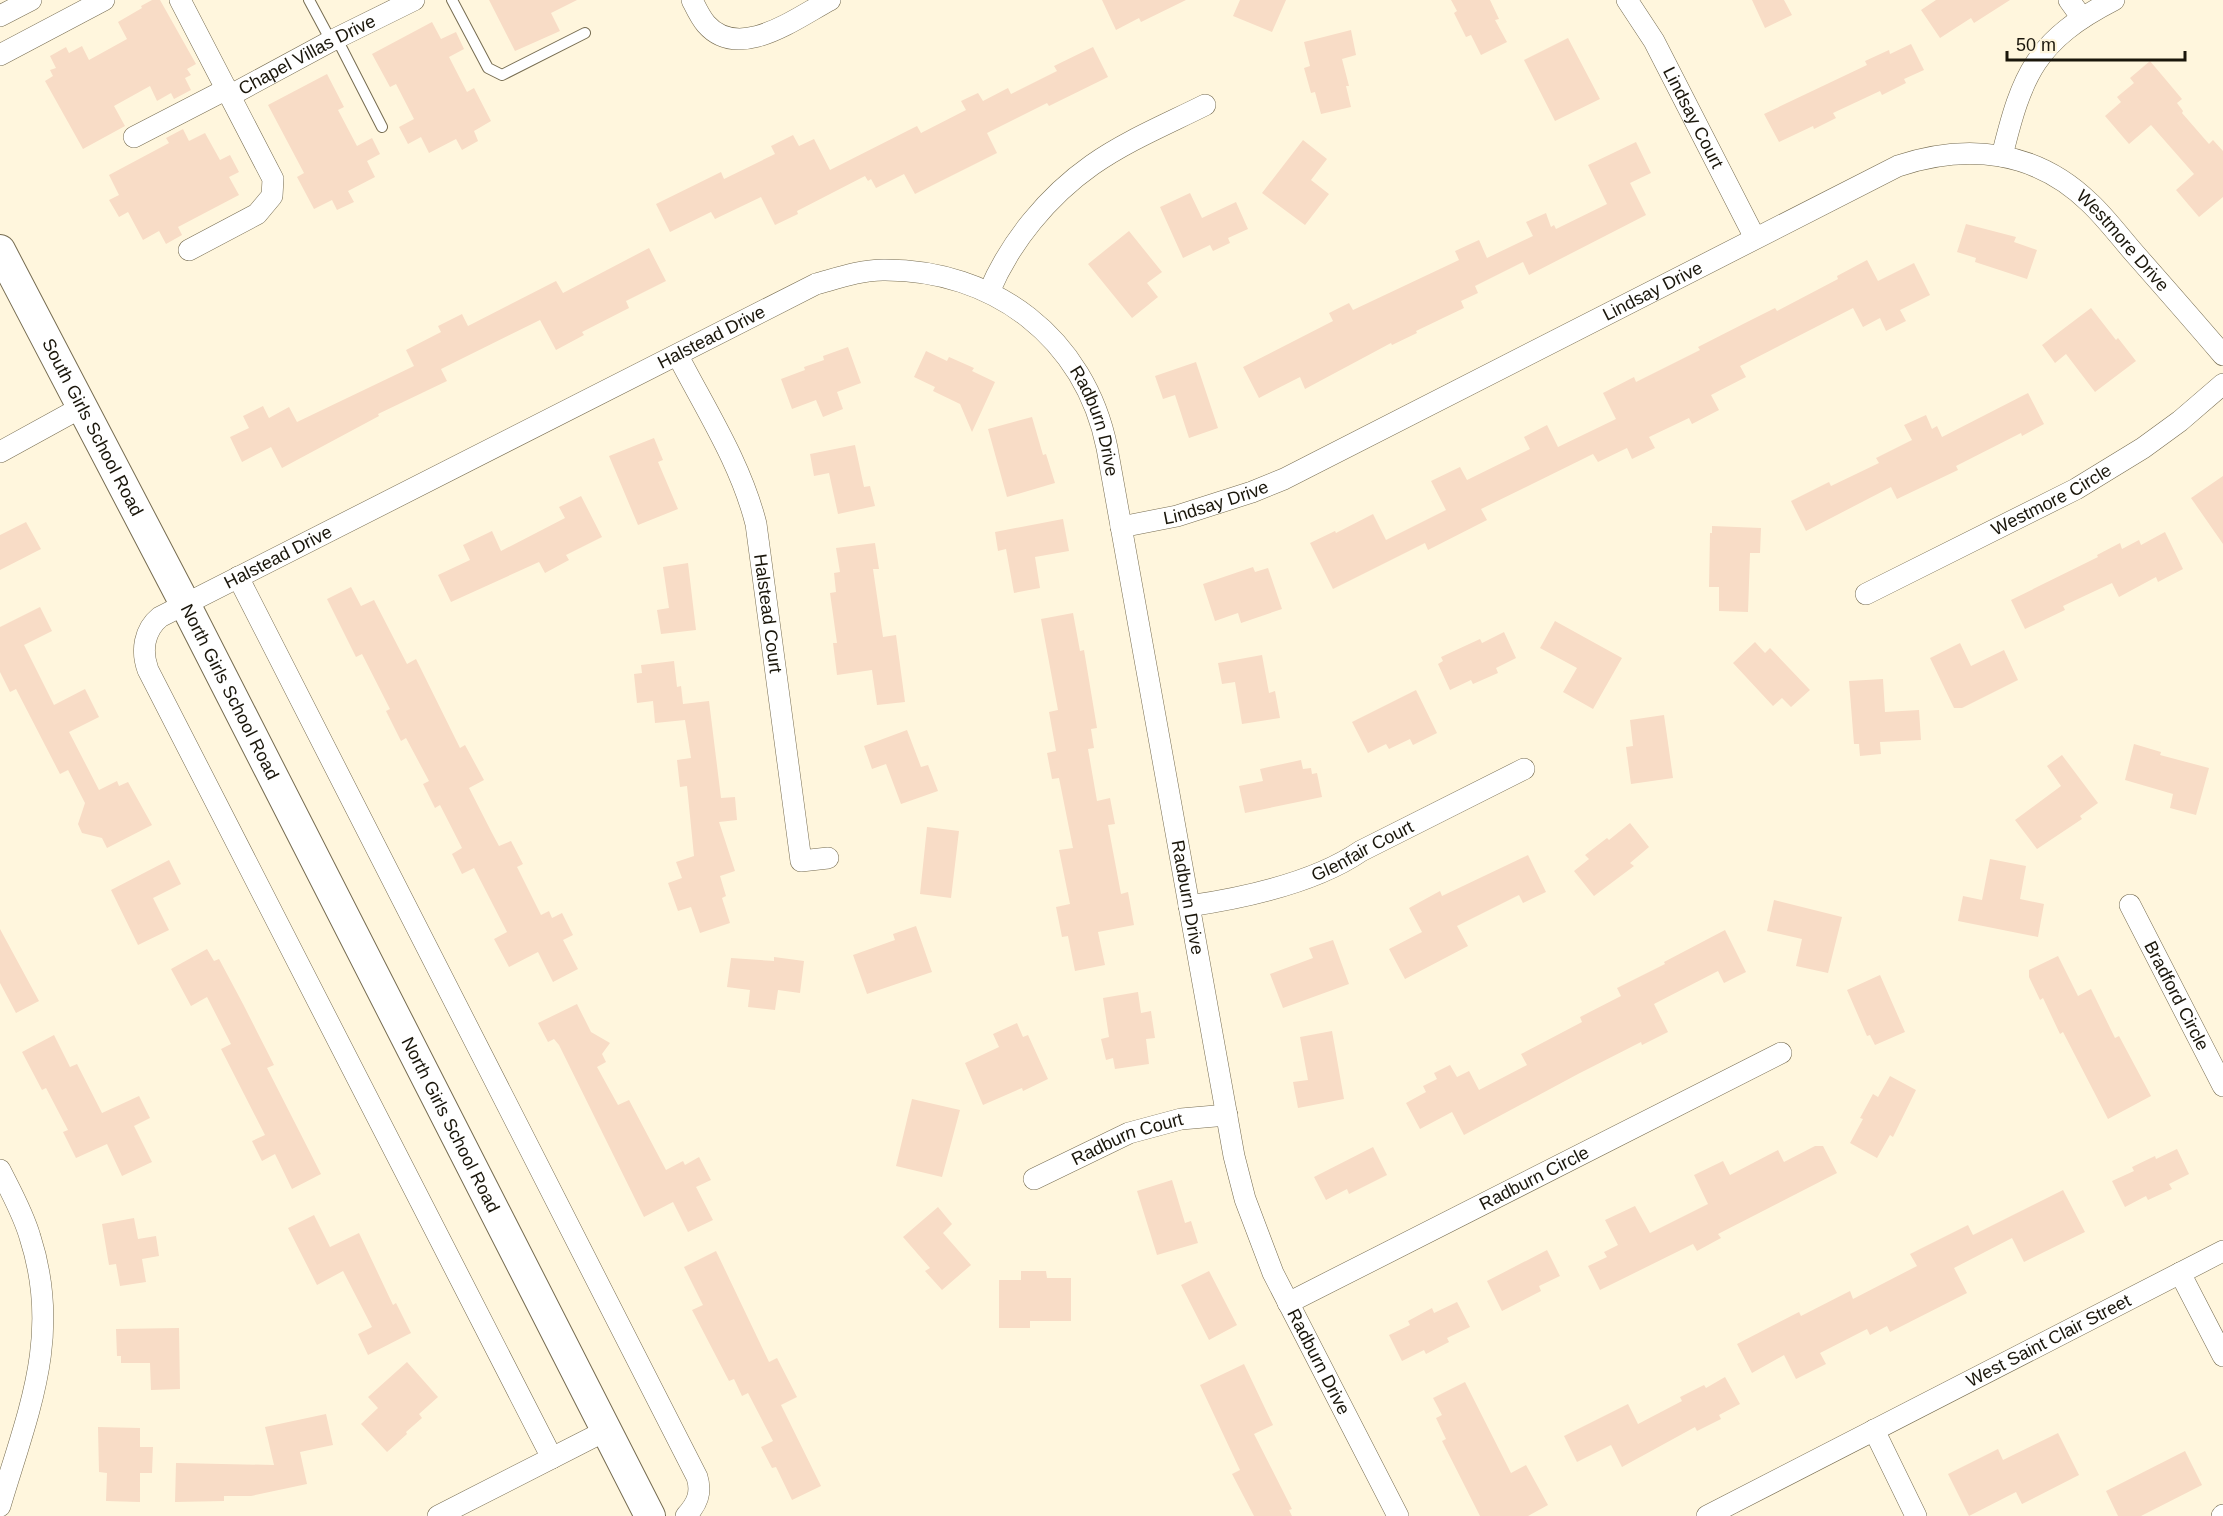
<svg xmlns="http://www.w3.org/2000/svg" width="2223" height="1516" viewBox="0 0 2223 1516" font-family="Arial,sans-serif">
<rect width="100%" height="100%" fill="#fff6dd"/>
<path fill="#f8dcc6" d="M152,0h8l36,64 -9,5 4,6 -6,3 6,12 -17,9 -3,-6 -14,8 -7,-15 -36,20 11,20 -42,23 -38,-68 8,-5 -3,-6 6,-2 -6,-12 16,-9 3,6 13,-7 7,14 38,-21 -9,-17 24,-14 -1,-2z
M489,0h88l-26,13 9,18 -45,20z
M1102,0h84l-45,22 -2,-4 -23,12z
M1240,0h46l-14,32 -39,-16z
M1451,0h39l9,19 -4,1 12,22 -26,13 -10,-20 -5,2 -12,-24 3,-2z
M1752,0h32l8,15 -27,13z
M1936,0h74l-36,23 -3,-5 -31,20 -19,-28z
M432,22l9,17 15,-7 8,17 -15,8 18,35 7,-4 17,33 -17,10 4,10 -16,9 -6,-11 -27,14 -8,-16 -13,7 -9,-17 15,-8 -18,-35 -6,3 -18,-33z
M1351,30l5,25 -14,4 7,27h-3l5,21 -30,7 -6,-22 -4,1 -7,-25 6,-2 -6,-24z
M1568,38l32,61 -45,22 -31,-61z
M1911,44l13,26 -20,9 2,4 -24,12 -2,-4 -47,22 3,5 -22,11 -1,-3 -34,16 -15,-28 103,-49 -2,-4 24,-11 1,4z
M1093,47l15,30 -59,29 -2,-3 -60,30 10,20 -82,41 -11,-20 -28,14 -5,-9 -3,2 -3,-5 -68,35 1,3 -23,11 -14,-28 -46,22 -4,-7 -41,20 -14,-28 65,-32 3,7 51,-25 -4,-8 22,-11 6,11 15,-7 16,31 87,-44 4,7 45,-23 -5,-9 17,-8 5,8 25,-13 3,6 46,-23 -3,-5z
M2150,61l32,38 -5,4 6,8 -1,2 27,31 4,-4 10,11v46l-24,20 -23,-27 18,-16 -43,-49 -22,19 -24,-28 16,-14 -4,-5 17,-14 -4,-5z
M327,74l17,33 -6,3 19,36 15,-8 8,16 -13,7 8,16 -27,14 6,11 -17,8 -5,-10 -18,9 -17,-32 7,-4 -36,-68z
M183,129l6,12 16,-8 15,27 10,-5 9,17 -10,5 10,18 -61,32 4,8 -16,9 -7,-13 -16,9 -15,-28 -9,5 -10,-17 10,-5 -10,-20 60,-32 -3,-5z
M1303,140l24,19 -16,21 18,14 -24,31 -43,-32z
M1636,142l15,31 -21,10 16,32 -117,60 -6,-13 -48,24 3,7 -17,8 3,7 -48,23 1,2 -25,12 -1,-2 -86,46 -5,-12 -41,21 -16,-31 90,-46 -4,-8 20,-10 4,7 106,-50 -4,-9 24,-11 8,18 46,-22 -7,-14 20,-9 5,14 3,-2 2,4 51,-25 -19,-39z
M1190,193l12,25 34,-16 12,27 -20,9 2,5 -17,8 -3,-6 -27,13 -23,-51z
M1966,224l50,13 -2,5 23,8 -10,29 -52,-17 1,-4 -19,-6z
M1129,231l33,41 -15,11 11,14 -26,21 -44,-54z
M649,248l17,33 -40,20 3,7 -47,24 2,3 -28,15 -16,-30 -99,49 6,12 -69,33 1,2 -97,52 -11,-21 -29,15 -12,-25 19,-9 -6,-12 20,-10 6,12 20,-11 8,15 117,-56 -8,-16 35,-18 -3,-6 24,-12 6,12 88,-45 7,12z
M1867,260l11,21 36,-18 16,32 -30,15 6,11 -20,10 -6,-13 -17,9 -10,-19 -113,58 6,11 -35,18 8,15 -27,14 -3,-6 -40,19 6,11 -23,11 -5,-11 -29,14 -5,-8 -112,55 6,11 -59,30 -3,-7 -92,46 -23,-46 25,-12 1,2 37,-19 13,26 60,-30 -15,-29 29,-14 7,13 63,-31 -6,-12 23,-12 11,22 58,-28 -13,-26 31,-16 2,5 64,-32 -2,-3 55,-28 22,-11 2,3 61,-32 -1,-3z
M2091,308l25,32 2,-2 18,23 -41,31 -29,-38 -11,9 -13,-18z
M848,347l13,36 -24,9 6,17 -20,8 -7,-17 -24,9 -11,-30 24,-9 -1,-3 20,-7 -1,-4z
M926,351l21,10 2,-4 25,11 -2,3 23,11 -23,50 -12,-28 -27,-13 2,-4 -21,-10z
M1196,362l22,66 -29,10 -14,-43 -12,4 -8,-23z
M2028,393l16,31 -22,12 -1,-3 -65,33 2,4 -61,29 -6,-12 -85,44 -15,-30 38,-19 2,4 48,-23 -3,-5 36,-18 -8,-15 22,-10 6,14 5,-3 5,11z
M1032,417l11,38 3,-1 9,29 -48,14 -19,-68z
M654,438l9,22 -5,2 20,47 -40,16 -29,-69z
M855,445l9,42 6,-1 5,20 -37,8 -9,-41 -15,3 -4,-22z
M2223,476v68l-32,-46z
M581,496l21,41 -36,18 3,5 -24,13 -6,-11 -88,40 -13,-27 32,-15 -7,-15 29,-14 9,20 64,-33 -6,-11z
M1063,519l6,32 -34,6 5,31 -26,5 -8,-44 -8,2 -3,-19z
M26,522l15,27 -41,21v-35z
M1712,526l49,2 -1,25h-10l-2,59 -29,-1v-24h-10l1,-54h2z
M2165,532l18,37 -25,13 -2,-5 -37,20 -7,-14 -49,23 2,4 -40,19 -14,-29 87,-43 -1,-2 23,-12 2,6 17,-9 2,5z
M875,543l4,26h-6l10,68 13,-2 9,67 -28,3 -5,-35 -35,5 -4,-32h4l-7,-50 6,-1 -2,-19 6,-1 -4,-24z
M688,563l8,67 -35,4 -4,-24 12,-2 -6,-41z
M1253,567l2,5 13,-4 14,41 -41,14 -3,-10 -23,8 -12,-37z
M351,587l10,19 13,-6 33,64 9,-5 44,89 5,-3 19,35 -15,8 23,45 7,13 12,-5 12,23 -6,3 24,48 8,-4 3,7 10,-5 11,22 -10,5 15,29 -25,13 -15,-30 -29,15 -15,-28 13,-7 -33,-64 -12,6 -10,-20 10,-6 -22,-43 -5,3 -12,-24 6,-3 -23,-43 -5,3 -15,-30 4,-2 -28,-55 -6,3 -29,-58z
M40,607l12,24 -28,14 30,60 31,-16 14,28 -30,15 30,58 18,-9 2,5 9,-4 24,43 -45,23 -5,-10 -20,-5 -4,-9 7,-21 -17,-33 -8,4 -44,-85 -6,3 -10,-20v-45z
M1073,613l7,38 4,-1 13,78 -6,1 3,19 -6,1 9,52 13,-3 5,26 -7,1 13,69 7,-2 6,33 -36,7 7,33 -30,6 -7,-35 -6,1 -6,-30 14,-3 -11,-54 14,-2 -14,-70 -7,1 -5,-26 9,-2 -7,-39 9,-2 -17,-91z
M1555,621l67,37 -29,51 -30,-17 14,-24 -37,-20z
M1504,632l12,26 -20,10 2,5 -25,11 -2,-4 -21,10 -12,-26 5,-3 -2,-4 39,-18 2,4z
M1755,642l10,11 5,-5 40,42 -19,17 -9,-9 -9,8 -40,-43z
M1960,643l11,23 33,-16 14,30 -56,28h-8l-24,-50z
M1262,655l7,38 6,-2 5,27 -38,6 -7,-42 -13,2 -4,-21z
M674,661l3,26 4,-1 2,18 26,-3 12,97 14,-1 2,23 -18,2 16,49 -15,5 6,20 -4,2 8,25 -30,10 -9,-26 -13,4 -10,-28 14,-5 -6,-16 18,-6 -7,-70 -7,1 -3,-27 14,-2 -6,-38 -30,3 -2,-22 -16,2 -3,-29 8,-1 -1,-8z
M1883,679l2,33 34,-2 2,30 -41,2 1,12 -21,2 -1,-12h-5l-5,-63z
M1416,690l21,43 -24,12 -3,-6 -21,10 -3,-5 -18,9 -16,-31z
M1664,715l9,63 -42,6 -5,-37 7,-1 -3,-26z
M907,730l14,37 7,-2 10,26 -37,13 -15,-40 -14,5 -8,-23z
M2134,744l27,8 -1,3 49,13 -13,47 -26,-7 3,-14 -48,-14z
M2062,755l36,48 -18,13 2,3 -45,30 -22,-29 46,-34 -14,-20z
M1301,760l2,9 8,-1 1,6 5,-1 5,24 -77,16 -6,-27 24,-5 -3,-12z
M1630,823l19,24 -19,16 4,3 -40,30 -20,-25 15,-12 -4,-4 22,-17 2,2z
M927,827l32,4 -8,67 -31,-4z
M1528,855l18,37 -23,11 -4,-8 -62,31 11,20 -63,33 -16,-30 33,-17 -13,-24 31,-17 2,5z
M1990,859l36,7 -6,33 24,5 -6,33 -80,-16 5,-25 19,4z
M169,860l12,24 -28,14 16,32 -31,15 -27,-55z
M1774,900l68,17 -14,56 -32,-7 6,-27 -35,-8z
M916,926l16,46 -65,22 -14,-39 42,-15 -2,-6z
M0,929l39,72 -23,12 -16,-30z
M1725,930l21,42 -22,11 -6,-12 -64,33 14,28 -26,13 -1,-3 -63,32 -114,61 -12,-23 -32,17 -14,-26 20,-11 -3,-6 14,-7 -3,-6 16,-8 7,12 12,-6 10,19 48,-25 -6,-11 61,-32 -2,-5 41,-21 -4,-8 48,-24 -1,-2z
M1333,940l16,44 -66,24 -13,-34 43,-16 -4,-10z
M207,949l7,12 5,-2 24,45 31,61 -7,3 54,106 -29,15 -17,-35 -13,7 -10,-20 13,-6 -44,-86 10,-5 -24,-47 -16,9 -20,-37z
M2058,956l20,40 13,-7 24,49 4,-2 32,60 -43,23 -45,-87 -3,2 -17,-36 -3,2 -11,-23v-7z
M774,957l30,4 -4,32 -22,-3 -3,20 -27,-3 2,-17 -23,-3 4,-29 43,3z
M1880,975l25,57 -30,13 -5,-10 -3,1 -20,-46z
M1138,992l3,21 10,-2 4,27 -9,1 3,25 -34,5 -2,-11 -7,2 -5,-21 8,-2 -6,-39z
M577,1004l14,28 19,11 -8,11 4,8 -9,5 21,38 11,-5 37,70 17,-9 2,4 14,-8 12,23 -15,7 17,33 -25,12 -15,-30 -29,15 -85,-172 -5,-6 -6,3 -10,-19z
M1017,1023l6,14 5,-2 20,44 -25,12 -1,-3 -39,17 -18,-42 34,-16 -6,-13z
M1332,1031l12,68 -46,9 -5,-26 15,-2 -8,-43z
M54,1035l16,32 7,-3 25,49 37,-17 11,22 -16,8 18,36 -30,14 -15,-32 -31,14 -13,-26 5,-2 -22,-42 -4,2 -20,-38z
M1890,1076l26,14 -23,47 -3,-2 -13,23 -27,-15 13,-24 -3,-1 13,-24 5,3z
M912,1099l48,11 -18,67 -46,-11z
M1815,1146h8l14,27 -119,61 3,4 -24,13 -4,-7 -93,46 -12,-24 19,-9 -3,-5 14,-7 -13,-25 30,-14 15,27 58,-29 -14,-29 29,-14 7,14 48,-25 6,12z
M1373,1147l14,28 -38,19 -2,-5 -21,11 -12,-23z
M2177,1149l12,25 -20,10 3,5 -24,11 -2,-4 -21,11 -13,-26 22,-10 -2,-4 23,-11 1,3z
M1172,1180l13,43 6,-2 7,22 -41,12 -20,-64z
M2063,1190l22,42 -61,30 -12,-24 -58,30 13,25 -77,39 -3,-6 -17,9 -3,-6 -47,24 6,11 -30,15 -12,-24 -32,18 -15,-29 62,-32 2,4 49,-25 3,8 64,-33 -7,-12 58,-29 5,10z
M938,1207l14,17 -9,9 28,32 -29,25 -17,-19 5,-3 -27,-31z
M314,1215l16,32 29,-14 34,72 3,-2 15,30 -43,22 -10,-21 14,-7 -29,-56 -26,14 -29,-57z
M134,1218l4,21 18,-3 3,20 -17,3 4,23 -26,4 -4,-22 -7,1 -7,-41z
M1547,1250l13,26 -21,10 2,5 -39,20 -15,-30z
M716,1251l53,111 8,-4 20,39 -16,8 40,81 -29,14 -16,-33 -4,1 -11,-21 12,-6 -25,-48 -6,3 -8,-17 -5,2 -37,-71 11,-5 -19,-38z
M1021,1271h25l1,7h24v43h-41v7h-31v-48h22z
M1209,1271l28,54 -28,15 -28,-55z
M1457,1302l13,25 -23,11 2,4 -23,12 -2,-4 -22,11 -13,-26 21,-10 -2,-4 24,-13 2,5z
M179,1328l1,61 -29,1 -1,-27h-29v-7h-4l-1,-27z
M407,1362l31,35 -19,17 3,4 -16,14 1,2 -20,18 -26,-28 17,-16 -10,-11z
M1244,1364l29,61 -19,9 38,75 -3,1 3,6h-38l-22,-42 8,-4 -40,-85z
M1725,1377l15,27 -21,11 2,4 -24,12 -2,-4 -73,40 -11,-22 -34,17 -13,-26 64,-32 10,20 44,-23 -2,-4 24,-12 2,3z
M1465,1382l46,91 15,-8 22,40 -20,11h-48l-38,-75 4,-2 -10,-21 6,-3 -9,-17z
M326,1414l7,31 -33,7 7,32 -56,12h-27v5l-49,1 1,-39 98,2 -9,-38z
M98,1427l42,1v19h13l-1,26h-12v29l-34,-1 1,-28 -8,-1z
M2058,1433l21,42 -57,29 -6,-12 -47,24 -21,-42 50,-25 5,11z
M2185,1451l17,34 -61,31h-23l-12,-25z"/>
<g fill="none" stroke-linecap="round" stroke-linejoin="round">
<defs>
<path id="service" d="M309,0l22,41
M452,0l36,68 14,7 83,-42
M337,39l45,88"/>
<g id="minor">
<path d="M180,0l93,179 -1,17 -15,18 -68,36"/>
<path d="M692,0c4,8 8,17 14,24 33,38 90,-6 124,-24"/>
<path id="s1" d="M1627,0l27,41 101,197"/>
<path d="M2069,0l13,18"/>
<path d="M0,16l31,-16"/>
<path d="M0,55l104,-55"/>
<path id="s2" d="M231,95l100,-54 83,-41"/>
<path d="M134,137l93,-48"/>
<path d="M2002,156c20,-82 34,-116 112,-156"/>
<path d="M989,292c21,-50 59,-96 103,-127 34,-24 75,-41 113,-60"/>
<path id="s3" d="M678,356c28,54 63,108 78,168l45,337 27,-3"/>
<path d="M0,452l82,-45"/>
<path id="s4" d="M1121,527l56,-11 75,-24 32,-13 614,-313c69,-23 138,-16 192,37 16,15 30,34 45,51 30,34 59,67 88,101"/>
<path d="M238,577l459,900c5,16 0,27 -11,39"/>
<path id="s5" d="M1866,594l210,-105 67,-41 37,-27 43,-37"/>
<path id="s6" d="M2130,905l93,181"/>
<path id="s7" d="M1189,906c54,-8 127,-24 172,-55l163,-82"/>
<path d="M0,1170c11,22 23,43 30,67 32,99 -2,175 -30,269"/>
<path id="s8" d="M1034,1179l95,-46 52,-14 46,-4"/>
<path d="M2180,1273l43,83"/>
<path id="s9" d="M1288,1303l493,-250"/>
<path d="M1874,1430l42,86"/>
<path id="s10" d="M552,1458l-404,-788c-7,-19 -4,-40 12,-53l656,-333c22,-6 45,-14 67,-14 111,-1 202,68 224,178l127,708 11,43 28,74 125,243"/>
<path d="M438,1516l169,-86"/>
<path id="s11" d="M1707,1516l516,-265"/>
<path d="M2222,1516l1,-1"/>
</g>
<g id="secondary">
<path id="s12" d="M0,250l185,354 465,912"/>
</g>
</defs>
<use href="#service" stroke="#766c51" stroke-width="12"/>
<use href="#minor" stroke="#766c51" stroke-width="22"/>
<use href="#secondary" stroke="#766c51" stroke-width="32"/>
<use href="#service" stroke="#fff" stroke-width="10"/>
<use href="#minor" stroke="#fff" stroke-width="21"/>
<use href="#secondary" stroke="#fff" stroke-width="30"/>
</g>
<g text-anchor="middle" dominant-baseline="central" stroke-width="6" stroke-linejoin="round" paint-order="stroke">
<g font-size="18" fill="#1a160b" stroke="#fff6dd">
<text stroke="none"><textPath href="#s2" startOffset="86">Chapel Villas Drive</textPath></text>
<text stroke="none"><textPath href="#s1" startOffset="135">Lindsay Court</textPath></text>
<text stroke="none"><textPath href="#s4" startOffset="1116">Westmore Drive</textPath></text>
<text stroke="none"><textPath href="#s4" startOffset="584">Lindsay Drive</textPath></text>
<text stroke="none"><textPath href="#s10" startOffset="1562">Halstead Drive</textPath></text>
<text stroke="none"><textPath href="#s10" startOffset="2030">Radburn Drive</textPath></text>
<text stroke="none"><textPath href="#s12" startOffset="200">South Girls School Road</textPath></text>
<text stroke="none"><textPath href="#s5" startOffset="208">Westmore Circle</textPath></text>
<text stroke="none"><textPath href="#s4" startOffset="98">Lindsay Drive</textPath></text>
<text stroke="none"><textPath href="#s10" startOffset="1076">Halstead Drive</textPath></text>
<text stroke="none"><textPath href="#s3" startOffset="276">Halstead Court</textPath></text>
<text stroke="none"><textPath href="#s12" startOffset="498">North Girls School Road</textPath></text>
<text stroke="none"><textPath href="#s7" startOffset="183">Glenfair Court</textPath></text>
<text stroke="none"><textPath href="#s10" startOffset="2516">Radburn Drive</textPath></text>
<text stroke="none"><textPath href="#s6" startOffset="102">Bradford Circle</textPath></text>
<text stroke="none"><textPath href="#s12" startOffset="984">North Girls School Road</textPath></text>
<text stroke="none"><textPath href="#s8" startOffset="102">Radburn Court</textPath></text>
<text stroke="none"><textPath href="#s9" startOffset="276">Radburn Circle</textPath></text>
<text stroke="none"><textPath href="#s11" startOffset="384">West Saint Clair Street</textPath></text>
<text stroke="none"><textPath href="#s10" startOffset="3002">Radburn Drive</textPath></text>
</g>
</g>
<path d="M2007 51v9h178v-9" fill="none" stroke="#1a160b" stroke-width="3"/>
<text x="2016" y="51" font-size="18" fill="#1a160b" stroke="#fff6dd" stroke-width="4.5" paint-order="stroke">50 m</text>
</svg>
